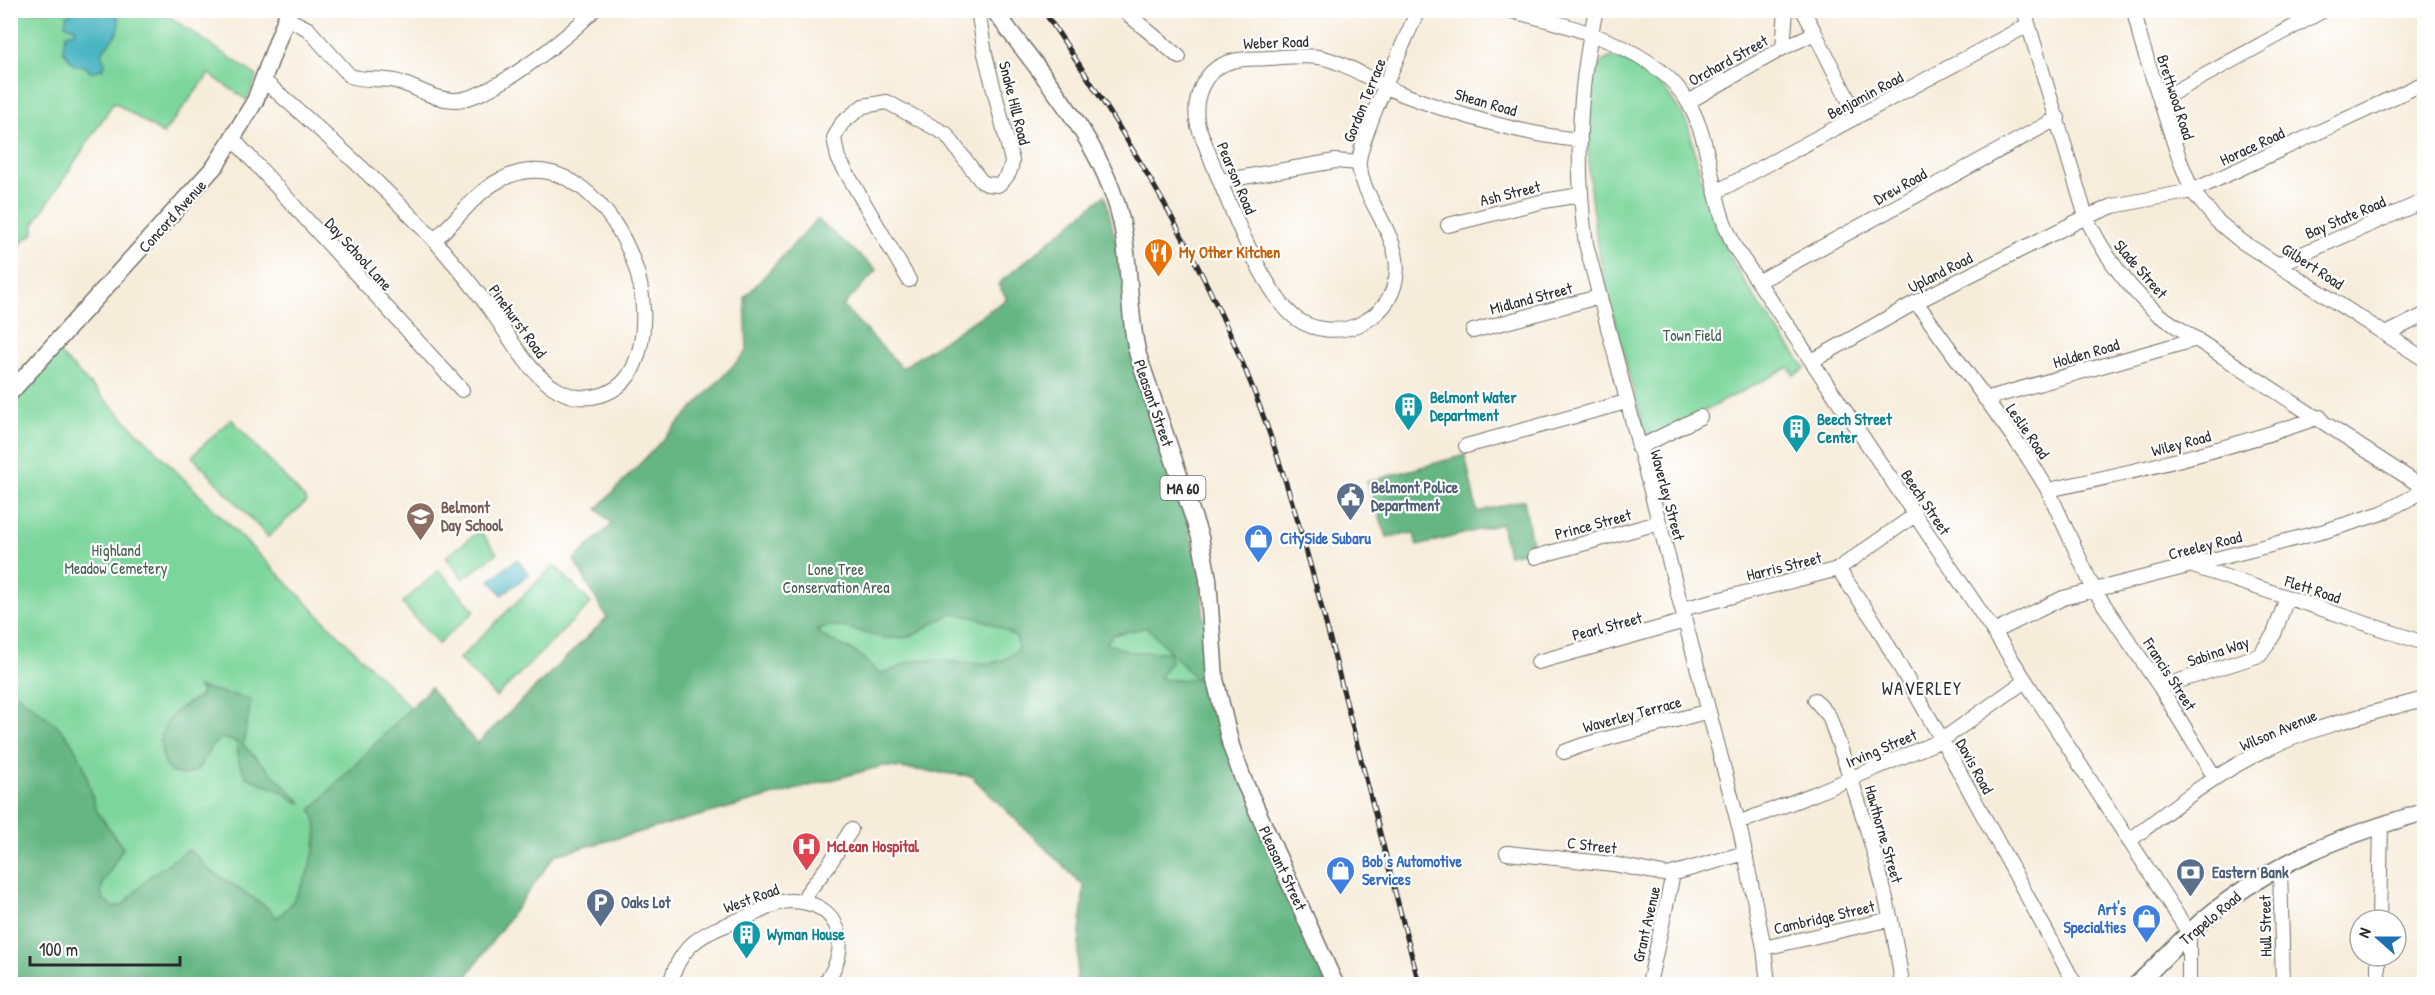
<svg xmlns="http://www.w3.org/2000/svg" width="2435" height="995" viewBox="0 0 2435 995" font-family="'Patrick Hand',sans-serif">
<rect width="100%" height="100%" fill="#fff"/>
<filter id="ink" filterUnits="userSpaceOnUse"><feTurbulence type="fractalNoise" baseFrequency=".0167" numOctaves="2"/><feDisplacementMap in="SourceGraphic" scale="12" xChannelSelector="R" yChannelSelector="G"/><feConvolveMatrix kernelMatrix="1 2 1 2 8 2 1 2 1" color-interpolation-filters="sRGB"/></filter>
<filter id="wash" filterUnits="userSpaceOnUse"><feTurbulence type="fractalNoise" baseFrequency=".008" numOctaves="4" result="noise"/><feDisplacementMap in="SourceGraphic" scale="24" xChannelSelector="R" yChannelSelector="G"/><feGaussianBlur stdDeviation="1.35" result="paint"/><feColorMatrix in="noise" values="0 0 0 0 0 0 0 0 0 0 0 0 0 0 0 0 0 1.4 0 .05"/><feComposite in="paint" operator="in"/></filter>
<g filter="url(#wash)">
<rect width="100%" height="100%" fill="#f6ecda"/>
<path fill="#7cd59b" stroke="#548063" stroke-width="1.5" d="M11,11h150l96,65 -10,24 -38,-26 -46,60 -49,-32 -80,122v9l-11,8 -12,18z
M1609,58c35,1 64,38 79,67 8,29 13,60 23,88 21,58 58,107 95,155l-12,7 -5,-8 -142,74c-29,-108 -65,-214 -58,-327 1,-19 -1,-47 20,-56z
M56,350l355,358 19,-20 47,56 130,-126 -33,-58 573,67 56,35 -127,322 8,-98 -113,-110 -89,-10 -327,89 -94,129h-432l-18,-9v-572z
M231,419l76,82 -39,36 -76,-81z
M480,531l17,22 -34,26 -17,-22z
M554,565l37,38 -95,94 -37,-38z
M439,570l36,41 -37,33 -36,-41z"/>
<path fill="#65b683" stroke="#487057" stroke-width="1.5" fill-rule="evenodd" d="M1105,195l68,292 14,32 13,51 8,99 120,315h-252l8,-98 -113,-110 -89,-10 -327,89 -94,129h-432l-18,-9 -1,-286 47,36 13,15 13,23 13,47 27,38 -20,35 -2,9 3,8 10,7 9,-2 26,-28 39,-27 9,6 9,12 61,39 9,11c24,-13 53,-85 35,-108l119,-122 47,56 130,-126 -33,-58 38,-36 -15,-15 150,-158 -2,-54 72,-78 60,51 -34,36 59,62 105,-69 -9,-15zM952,614c24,1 45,10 65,24l1,10c-20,31 -80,5 -108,14 -12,3 -18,11 -31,11l-22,-20 -33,-16 -7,-7c18,-12 48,6 68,8 37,3 37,-14 67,-24zM1147,627l49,52 -28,1 -9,-2 12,-17 -2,-9h-39l-24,-9 7,-8z
M1465,455l12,57 47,-12 9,50 -25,5 -7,-31 -84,22 -3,-13 -27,4 -20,-55z
M198,687l53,12 -8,46 59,58 -9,-3 -10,-8 -37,-15 -8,-17 -1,-18 -16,-4 -8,7 -16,26 -14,4 -13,-3c-21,-34 -4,-60 30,-75l2,-5z"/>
<path fill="#45b3c1" stroke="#386f76" stroke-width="1.5" d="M76,11h37c19,21 -11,32 -11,44 1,4 3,7 3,10l-3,4 -11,3 -6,-6 -11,-1 -11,-15 3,-16 9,-2 1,-3 -11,-5 2,-9z
M517,559l12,15 -27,21 -12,-15z"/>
</g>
<g filter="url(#ink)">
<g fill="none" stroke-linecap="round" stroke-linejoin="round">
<defs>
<path id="minor" d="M1123,10l56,47
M1418,10c-11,27 -63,136 -59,157 7,38 44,72 37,111 -4,23 -18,38 -38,47 -19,8 -44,6 -61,-6 -37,-26 -81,-148 -99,-193 -6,-27 5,-58 35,-65 11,-3 24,-2 36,-3 17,-1 33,-3 50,-1 30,6 55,26 83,37 56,21 118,40 177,46
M1508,10c59,15 147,36 180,92 20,34 22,77 34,114 3,10 8,20 12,30l260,386 195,301v51
M1596,10c-18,78 -21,155 -10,234l155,590 23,114 4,36
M1803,10l12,23
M2024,10l62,207c18,38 41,70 73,98l265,173
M2134,10l7,31 38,117 13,33 25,30 24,20 183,118
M286,18l22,11 42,47c15,5 30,2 45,5 21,5 39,20 61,19 35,-1 113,-64 138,-90
M1783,48l32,-15 42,84
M263,80c59,51 119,104 172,161 18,21 38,44 54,67 21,28 38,65 69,82 28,16 63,5 76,-24 14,-31 11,-75 -1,-106 -19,-51 -71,-113 -133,-80 -26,13 -44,42 -66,60
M2160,100l164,-90
M1688,102l95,-54 3,-38
M234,140l228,250
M1221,181l114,-20 24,2
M1716,192l312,-167
M1448,225l96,-24 36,-6
M2279,264l145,-63
M909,280l-71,-122 -4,-20 8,-15 21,-17 24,-4 59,32 35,47 6,3 11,1c9,-7 13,-13 14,-24l-27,-107 -7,-44
M1758,282l300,-164
M1916,302l113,157 19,31 46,100 66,97 55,91
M1473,331l125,-34
M2388,333l36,-18
M1812,361l104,-59 170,-85 27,-11 79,-15 232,-108
M1985,399l212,-60
M1466,446l160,-44
M1638,448l62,-31
M2048,490c93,-19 183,-42 272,-73
M1535,557l123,-34
M2193,566l231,77
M1838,569l36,52 68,119 133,244
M1682,609l156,-40 77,-54
M1994,632l69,-34 262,-67 57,-18 42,-22
M1538,662l147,-41
M2160,687l100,-32 14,-21 13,-36
M1815,700l14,16c31,87 61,176 73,268
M1564,752l19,-7 126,-34
M1738,823l76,-29 128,-54 83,-59
M2129,841c44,-34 87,-68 138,-92 49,-23 105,-36 157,-50
M1507,853l106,11 55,11 77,-22
M2280,867l3,117
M803,902l4,-9 21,-27 23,-36
M2379,920l2,-95
M1764,948l127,-29
M670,984c13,-50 44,-53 86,-71 12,-5 21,-12 34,-12 52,0 63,47 34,83
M1649,984l24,-110
M2378,984v-28"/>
<path id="major" d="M994,10c47,65 108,130 127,210 10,44 6,91 17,135l62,182 8,42 7,100 16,67 12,33 92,205
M10,393l206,-228 39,-64 34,-91
M2137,984c22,-20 43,-44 66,-64 70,-59 136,-83 221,-108"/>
</defs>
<use href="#minor" stroke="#726f68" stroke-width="16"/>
<use href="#major" stroke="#726f68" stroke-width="19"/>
<use href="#minor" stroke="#fff" stroke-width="14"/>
<use href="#major" stroke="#fff" stroke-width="16"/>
<defs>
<path id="rail" d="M1043,10c77,114 150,232 202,359 42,102 69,207 96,313 26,101 52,202 78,302"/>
</defs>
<use href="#rail" stroke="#2b2b2b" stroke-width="5"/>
<use href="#rail" stroke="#fff" stroke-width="3" stroke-dasharray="9" stroke-linecap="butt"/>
</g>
</g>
<defs>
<symbol id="restaurant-pin" viewBox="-11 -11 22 30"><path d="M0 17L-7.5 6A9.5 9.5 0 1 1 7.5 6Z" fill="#e8710a" stroke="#fff"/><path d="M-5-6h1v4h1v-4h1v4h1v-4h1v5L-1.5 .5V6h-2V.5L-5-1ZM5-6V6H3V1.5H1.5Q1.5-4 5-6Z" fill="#fff"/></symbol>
<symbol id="building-pin" viewBox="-11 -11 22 30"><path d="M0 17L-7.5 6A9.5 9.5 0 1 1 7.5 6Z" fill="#0f9aa8" stroke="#fff"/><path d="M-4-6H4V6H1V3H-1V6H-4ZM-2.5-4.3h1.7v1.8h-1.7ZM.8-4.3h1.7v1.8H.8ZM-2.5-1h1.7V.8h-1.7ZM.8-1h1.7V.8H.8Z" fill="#fff"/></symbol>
<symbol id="civic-pin" viewBox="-11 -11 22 30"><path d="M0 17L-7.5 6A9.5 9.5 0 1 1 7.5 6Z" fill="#5c6f8a" stroke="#fff"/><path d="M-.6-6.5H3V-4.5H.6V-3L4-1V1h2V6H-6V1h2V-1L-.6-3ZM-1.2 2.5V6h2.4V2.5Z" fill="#fff"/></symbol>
<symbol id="school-pin" viewBox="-11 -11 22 30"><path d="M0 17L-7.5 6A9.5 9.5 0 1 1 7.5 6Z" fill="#8d6e63" stroke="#fff"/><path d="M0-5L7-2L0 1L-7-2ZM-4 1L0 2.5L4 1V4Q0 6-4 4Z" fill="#fff"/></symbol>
<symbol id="shop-pin" viewBox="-11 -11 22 30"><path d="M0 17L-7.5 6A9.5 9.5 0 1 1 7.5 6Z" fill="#3f7fe0" stroke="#fff"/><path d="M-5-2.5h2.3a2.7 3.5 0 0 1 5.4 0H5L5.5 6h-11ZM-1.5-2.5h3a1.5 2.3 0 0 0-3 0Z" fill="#fff"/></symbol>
<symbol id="hospital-pin" viewBox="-11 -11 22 30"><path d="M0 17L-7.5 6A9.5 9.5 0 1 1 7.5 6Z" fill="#e0444e" stroke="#fff"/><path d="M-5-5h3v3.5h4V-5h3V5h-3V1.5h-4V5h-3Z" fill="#fff"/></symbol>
<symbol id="bank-pin" viewBox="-11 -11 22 30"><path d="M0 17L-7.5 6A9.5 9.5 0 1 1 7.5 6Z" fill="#5c6f8a" stroke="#fff"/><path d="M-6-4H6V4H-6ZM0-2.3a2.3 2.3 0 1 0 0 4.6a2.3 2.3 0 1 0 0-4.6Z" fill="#fff"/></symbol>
<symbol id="parking-pin" viewBox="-11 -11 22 30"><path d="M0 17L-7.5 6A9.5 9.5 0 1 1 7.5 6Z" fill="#5c6f8a" stroke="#fff"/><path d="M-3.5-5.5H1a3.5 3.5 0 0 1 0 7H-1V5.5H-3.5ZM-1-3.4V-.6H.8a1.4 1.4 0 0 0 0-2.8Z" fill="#fff"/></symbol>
</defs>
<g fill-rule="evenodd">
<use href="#restaurant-pin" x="1142" y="236" width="33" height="45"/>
<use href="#building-pin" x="1392" y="390" width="33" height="45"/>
<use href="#building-pin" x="1780" y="412" width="33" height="45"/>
<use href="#civic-pin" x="1334" y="480" width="33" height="45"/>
<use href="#school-pin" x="404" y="500" width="33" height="45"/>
<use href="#shop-pin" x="1242" y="522" width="33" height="45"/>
<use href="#hospital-pin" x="790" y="830" width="33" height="45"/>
<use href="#shop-pin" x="1324" y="854" width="33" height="45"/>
<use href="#bank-pin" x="2174" y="856" width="33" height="45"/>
<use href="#parking-pin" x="584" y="886" width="33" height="45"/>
<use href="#shop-pin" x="2130" y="902" width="33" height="45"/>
<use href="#building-pin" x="730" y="918" width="33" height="45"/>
</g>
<g text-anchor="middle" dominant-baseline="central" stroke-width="4.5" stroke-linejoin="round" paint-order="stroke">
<rect fill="#fff" stroke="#6b6b6b" stroke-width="1.5" x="1160.5" y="476" width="45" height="24" rx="4.5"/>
<g font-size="15" font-weight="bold" fill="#2b2b2b">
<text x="1183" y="488">MA 60</text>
</g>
<g font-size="16" fill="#2b2b2b" stroke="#fff">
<text transform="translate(1276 42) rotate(-2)">Weber Road</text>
<text transform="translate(1728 60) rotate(-29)">Orchard Street</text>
<text transform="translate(1865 95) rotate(-28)">Benjamin Road</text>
<text transform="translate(2176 97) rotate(72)">Brettwood Road</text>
<text transform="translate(1364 100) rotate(-68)">Gordon Terrace</text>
<text transform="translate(1486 102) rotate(16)">Shean Road</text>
<text transform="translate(1015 103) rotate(76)">Snake Hill Road</text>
<text transform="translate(2252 146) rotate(-25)">Horace Road</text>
<text transform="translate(1237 178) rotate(67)">Pearson Road</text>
<text transform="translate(1900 186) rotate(-29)">Drew Road</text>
<text transform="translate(1510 193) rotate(-14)">Ash Street</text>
<text transform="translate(172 216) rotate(-48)">Concord Avenue</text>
<text transform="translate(2345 217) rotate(-23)">Bay State Road</text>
<text transform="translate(359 254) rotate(48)">Day School Lane</text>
<text transform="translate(2313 266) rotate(33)">Gilbert Road</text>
<text transform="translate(2141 269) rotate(49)">Slade Street</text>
<text transform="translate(1940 272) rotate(-27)">Upland Road</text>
<text transform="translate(1531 298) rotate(-15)">Midland Street</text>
<text transform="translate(518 321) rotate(54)">Pinehurst Road</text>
<text transform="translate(2086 353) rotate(-16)">Holden Road</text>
<text transform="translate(1154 403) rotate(71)">Pleasant Street</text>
<text transform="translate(2028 431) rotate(55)">Leslie Road</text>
<text transform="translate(2181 443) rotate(-15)">Wiley Road</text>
<text transform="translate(1668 495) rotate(75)">Waverley Street</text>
<text transform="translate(1926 502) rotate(56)">Beech Street</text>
<text transform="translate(1593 524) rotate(-15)">Prince Street</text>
<text transform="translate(2205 545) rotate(-14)">Creeley Road</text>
<text transform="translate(1784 566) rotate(-14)">Harris Street</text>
<text transform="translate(2313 589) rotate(18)">Flett Road</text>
<text transform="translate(1607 626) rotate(-15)">Pearl Street</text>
<text transform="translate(2218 651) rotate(-19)">Sabina Way</text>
<text transform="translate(2170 674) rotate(57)">Francis Street</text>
<text transform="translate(1632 714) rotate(-15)">Waverley Terrace</text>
<text transform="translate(2278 730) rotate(-23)">Wilson Avenue</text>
<text transform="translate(1881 748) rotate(-23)">Irving Street</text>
<text transform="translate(1975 766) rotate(61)">Davis Road</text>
<text transform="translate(1884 834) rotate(74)">Hawthorne Street</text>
<text transform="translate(1592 845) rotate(7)">C Street</text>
<text transform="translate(1283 868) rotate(65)">Pleasant Street</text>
<text transform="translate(751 898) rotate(-20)">West Road</text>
<text transform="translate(1824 917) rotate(-13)">Cambridge Street</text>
<text transform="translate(2210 918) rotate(-40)">Trapelo Road</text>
<text transform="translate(1646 924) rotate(-77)">Grant Avenue</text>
<text transform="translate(2265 926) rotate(-91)">Hull Street</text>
</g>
<g font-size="16" font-weight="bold" fill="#c56008" stroke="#fff" text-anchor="start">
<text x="1179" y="252">My Other Kitchen</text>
</g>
<g font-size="16" fill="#435e4d" stroke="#fff">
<text x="1692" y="335">Town Field</text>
<text x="116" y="550">Highland<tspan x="116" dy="18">Meadow Cemetery</tspan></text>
<text x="836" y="569">Lone Tree<tspan x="836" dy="18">Conservation Area</tspan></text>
</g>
<g font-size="16" font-weight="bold" fill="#0d838f" stroke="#fff" text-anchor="start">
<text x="1430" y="397">Belmont Water<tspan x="1430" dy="18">Department</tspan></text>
<text x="1817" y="419">Beech Street<tspan x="1817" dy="18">Center</tspan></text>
<text x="767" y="934">Wyman House</text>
</g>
<g font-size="16" font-weight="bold" fill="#4e5e75" stroke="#fff" text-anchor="start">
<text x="1371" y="487">Belmont Police<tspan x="1371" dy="18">Department</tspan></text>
<text x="2212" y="872">Eastern Bank</text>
<text x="621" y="902">Oaks Lot</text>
</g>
<g font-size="16" font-weight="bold" fill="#785e54" stroke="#fff" text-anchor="start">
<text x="441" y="507">Belmont<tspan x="441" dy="18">Day School</tspan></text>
</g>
<g font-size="16" font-weight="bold" fill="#366cbe" stroke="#fff" text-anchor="start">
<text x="1280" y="538">CitySide Subaru</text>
<text x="1362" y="861">Bob’s Automotive<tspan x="1362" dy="18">Services</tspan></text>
<text x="2126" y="909" text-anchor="end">Art's<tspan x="2126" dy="18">Specialties</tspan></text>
</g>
<g font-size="16" font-weight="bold" fill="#be3a42" stroke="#fff" text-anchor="start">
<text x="827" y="846">McLean Hospital</text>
</g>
<g font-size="18" letter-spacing="1.5" fill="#2b2b2b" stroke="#fff">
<text x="1922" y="688">WAVERLEY</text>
</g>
</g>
<rect width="2435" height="995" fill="none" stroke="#fff" stroke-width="36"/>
<g transform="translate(2378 938) rotate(291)"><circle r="28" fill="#ffffff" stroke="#aaaaaa" stroke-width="1.5"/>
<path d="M0-4.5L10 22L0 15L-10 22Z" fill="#1f6fb2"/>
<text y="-9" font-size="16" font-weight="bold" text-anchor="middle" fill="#2b2b2b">N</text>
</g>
<path d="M30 956v9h150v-9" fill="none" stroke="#2b2b2b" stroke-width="3"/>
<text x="39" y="956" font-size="18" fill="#2b2b2b" stroke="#ffffff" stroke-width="4.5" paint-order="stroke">100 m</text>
</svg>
